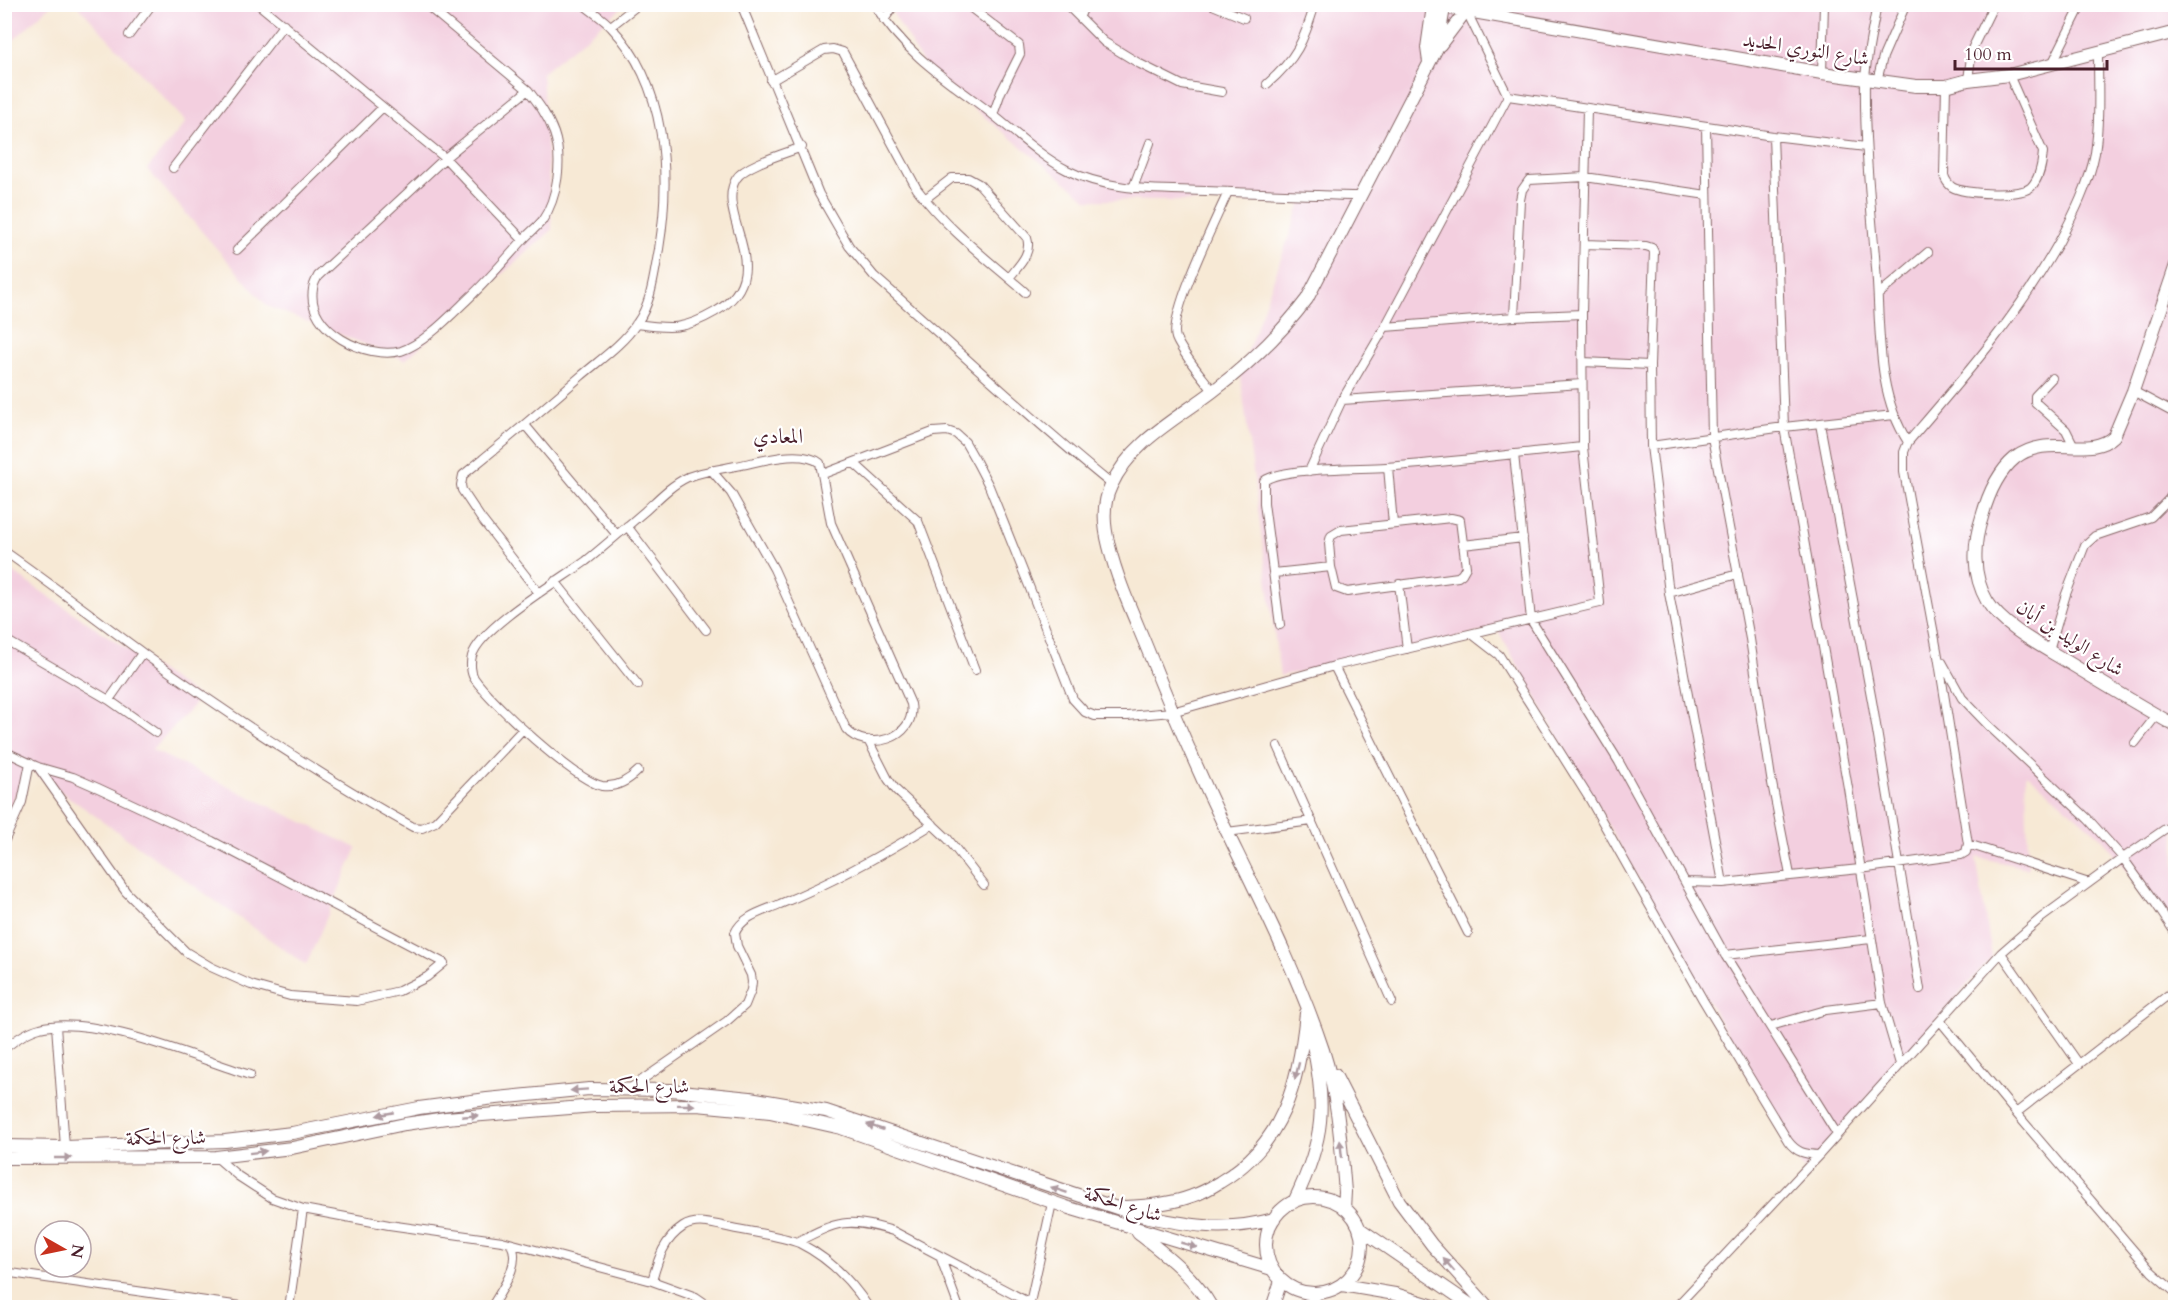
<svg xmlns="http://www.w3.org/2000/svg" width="2180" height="1312" viewBox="0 0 2180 1312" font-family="Cardo,Amiri,serif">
<rect width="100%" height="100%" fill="#fff"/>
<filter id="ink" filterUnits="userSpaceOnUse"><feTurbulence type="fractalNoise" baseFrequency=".0167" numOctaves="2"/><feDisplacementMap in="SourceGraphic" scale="12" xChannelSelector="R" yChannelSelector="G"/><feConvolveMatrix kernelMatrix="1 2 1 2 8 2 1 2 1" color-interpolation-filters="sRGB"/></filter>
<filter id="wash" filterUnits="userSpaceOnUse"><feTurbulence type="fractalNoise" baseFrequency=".008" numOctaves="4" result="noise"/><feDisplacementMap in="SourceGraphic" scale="24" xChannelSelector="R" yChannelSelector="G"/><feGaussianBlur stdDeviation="1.35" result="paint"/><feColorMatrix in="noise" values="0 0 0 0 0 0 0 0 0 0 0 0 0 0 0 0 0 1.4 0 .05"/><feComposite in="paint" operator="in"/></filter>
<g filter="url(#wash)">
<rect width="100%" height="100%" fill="#f7e9d5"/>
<path fill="#f3cfdf" d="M5,4h46v1l-46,43z
M77,5h548l-83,68 10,157 -147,130 -138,-54 -120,-137 39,-47z
M888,5h1287v931l-73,-98 -76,-65 2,95 -52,-11 16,100 -188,213 -307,-541 -217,47 -40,-303 61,-170 -213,-3 -160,-128z
M5,567l195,131 -48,52 205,98 -51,117 -277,-196 -24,47z"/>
</g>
<g filter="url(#ink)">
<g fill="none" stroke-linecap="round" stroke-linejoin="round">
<defs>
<path id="street" d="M258,4l187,154 78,82
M425,4l103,86c10,13 20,26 26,43 9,26 4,65 -12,88 -6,7 -14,13 -19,19 -18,20 -34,39 -53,57 -18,17 -46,47 -69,54 -34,9 -95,-20 -88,-62 0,-4 3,-9 5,-13l127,-118 83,-68
M741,4l78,190 30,52 25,30c79,69 155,142 237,208
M874,4c28,45 64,70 105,100 29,21 57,50 88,66 42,22 93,19 139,21 51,2 103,4 155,5
M966,4l53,41 1,9 -19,38 -8,23
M1066,4l38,38 36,22 42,21 40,7
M1210,4l34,14
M1877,4c-4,25 -11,52 -12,77 -1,63 6,125 11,187 5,58 -1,123 32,174
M1467,12l41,84 265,40 93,11
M1080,16l5,-12
M1499,16l9,-12
M884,20l11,-16
M611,26l28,-22
M129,35l23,-31
M2052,64l30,-60
M1822,73l2,-69
M1968,80l4,-31 22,-45
M771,81l53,-31 9,-1 10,3 74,137c31,41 70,70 108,103
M1877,81l6,-24 23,-53
M1267,84c29,-25 37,-43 48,-80
M1946,86l-2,89c1,4 4,9 8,12 11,7 69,10 79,0 9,-9 11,-23 12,-35l-34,-77
M1706,126l6,311 38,202 21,139 19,97
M1773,136l11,291 64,361 34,215 18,61
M173,168l111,-144
M1133,188l17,-45
M925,199l27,-21h16l11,6 48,54c5,16 -8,27 -18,40
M1584,244l62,2 6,2 2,4 -4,113 1,81 18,147 54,290
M237,250l145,-142
M1879,294l49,-42
M1514,317l6,-117 2,-10 7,-10 56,-3 122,18
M636,324c35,5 48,6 79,-12 66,-39 -1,-96 21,-133 8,-14 50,-26 66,-32
M1385,327l129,-10 68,-3
M1583,362l67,3
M2052,378l-17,18v6l31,28 8,16
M1213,391c-11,-15 -30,-36 -37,-53 -8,-22 41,-121 52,-146
M2133,391l43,23
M1342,400l240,-16
M1820,424l52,277 48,288
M525,425l92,110
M1651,446l133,-19 110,-12
M1514,454l17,166 88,142 106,193 112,179
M854,463l64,58 57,149
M1388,467l5,57
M1309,471l33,-71 43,-73 123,-231
M823,474l110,-42 14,-1 9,3 9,8 12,21 12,23 40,100 44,113 12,13 10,4h32l45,-4 162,-46 266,-63 -17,-156 -1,-133 5,-205
M627,526l79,104
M1463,545l60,-7
M4,551c48,33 93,69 140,103 87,62 176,122 269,173l9,1 13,-6 88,-93
M1274,573l57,-6 5,21 11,4 111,-15 4,-3 4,-7 -6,-47 -9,-2 -110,12 -10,6 -2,7 2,24
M555,581l83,104
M1399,584l8,65
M539,593l-59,-76 -18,-27 -1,-5 2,-10c40,-32 79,-65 118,-99 20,-17 42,-32 56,-53 15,-21 17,-49 22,-74 12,-74 8,-164 -48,-222 -8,-9 -19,-15 -28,-23
M1669,593l69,-19
M1280,625l-16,-122v-22c19,-14 96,-12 122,-14 66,-5 132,-14 197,-20
M1472,634l27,21 90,143 114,202 85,141c9,12 17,13 31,14
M4,639l105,61 47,33
M2049,651l17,-57 19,-49 10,-9 56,-19 18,-18 7,-11
M1942,662l20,36 26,27 100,94 35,39 33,46 20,30
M1334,666l134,267
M109,700l33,-47
M2172,724l4,-22
M868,740l20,39 8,11 52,49 36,46
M2135,743l21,-27
M1278,746l114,256
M4,751l34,16 35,10 25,11 114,53 232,122 -17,14 -28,14 -42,10 -67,-5 -39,-11 -40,-18 -25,-15 -60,-60 -88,-125
M638,771c-10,10 -21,17 -36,15 -27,-6 -111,-83 -128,-108 -3,-5 -4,-15 -2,-22 8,-29 88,-76 114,-95 20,-16 39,-33 59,-50 13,-12 26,-26 43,-34 15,-6 32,-8 48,-11 23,-4 64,-18 84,-3l11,60 80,181c6,35 -45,49 -65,25l-72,-160 -43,-76 -20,-23
M1227,832l85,-11
M4,842l18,-40 8,-39
M1968,844l121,39
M1686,882l37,1 137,-14 101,-14 5,-3 2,-8 -30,-188 -34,-184v-20l4,-10c56,-65 109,-125 151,-200 15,-28 30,-58 36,-89 5,-33 3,-67 3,-100
M2001,953l78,111
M1725,955l146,-16
M1941,1022l75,91 136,159 24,21
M56,1026l9,121
M1771,1026l55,-16 56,-7
M4,1049c11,-9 23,-18 36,-21 54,-14 156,30 210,47
M629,1089l98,-68 18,-16 6,-15 1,-8 -1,-7 -14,-29 -2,-13c7,-17 29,-22 45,-29 54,-22 104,-50 153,-80
M2016,1113l160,-124
M216,1157l22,19 34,22 31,11 86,16 113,16 150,40
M797,1242c41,-21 50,-25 96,-11l137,72 22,-100
M940,1256l19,52
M4,1272l251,36
M289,1308l14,-99
M491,1308c10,-18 31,-44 20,-64
M712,1308l-16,-11 -44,-16c6,-21 11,-41 31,-54 14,-9 34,-2 49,1 18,4 51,8 67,15 30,15 52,37 70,65
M1675,1308l144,-153 182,-202 40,-35 82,-60 42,-29 11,-2"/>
<path id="secondary" d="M1427,4l395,69 94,13h30l22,-6 41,-5 167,-43
M1440,45l25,-33
M1429,62l-2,-14 6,-42
M2176,265l-43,126 -19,45c-25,24 -65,-4 -99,22 -18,15 -27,37 -33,59 -9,27 -10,58 5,84 15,25 54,45 79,60 36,22 72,44 110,65
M1335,1075l64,126 33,44 57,63
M4,1146l61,1 160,-6 67,-8 127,-25 68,-9 102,-10 82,1 79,8 76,13 309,103c51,11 88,19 139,5
M4,1158l212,-1 76,-9 113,-24 41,-6 149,-12 102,-1 73,7 71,16 228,80 203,61
M1266 1245a48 48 0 1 1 96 0a48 48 0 1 1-96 0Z
M1294,1202c32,-66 32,-96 17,-167
M1124,1207c22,-1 47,-3 68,-11 10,-3 20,-9 28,-14 64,-38 79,-100 86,-169
M1344,1208l1,-16c-4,-48 -7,-96 -22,-142 -25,-75 -61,-146 -96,-218 -28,-59 -54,-118 -78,-179 -14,-35 -31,-70 -40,-107 -5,-19 -7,-42 2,-60 20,-44 64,-66 101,-94 36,-27 68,-57 95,-93l130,-251 7,-40
M1360,1229l115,79
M1138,1233c28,22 56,43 74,75
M1342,1285l53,9 45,14
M1272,1308l9,-27
M1305,1308l11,-14"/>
</defs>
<use href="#street" stroke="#876666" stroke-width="10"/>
<use href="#secondary" stroke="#876666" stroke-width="14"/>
<use href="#street" stroke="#fff" stroke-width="8"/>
<use href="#secondary" stroke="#fff" stroke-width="12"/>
</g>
<defs><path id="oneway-solid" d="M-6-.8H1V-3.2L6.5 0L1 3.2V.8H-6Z" transform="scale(1.5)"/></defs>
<g fill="#ae9aa0">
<use href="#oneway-solid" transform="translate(1297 1071) rotate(104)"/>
<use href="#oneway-solid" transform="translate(579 1090) rotate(176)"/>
<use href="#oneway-solid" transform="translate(686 1105) rotate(1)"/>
<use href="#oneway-solid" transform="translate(385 1114) rotate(169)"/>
<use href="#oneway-solid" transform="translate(470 1116) rotate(-5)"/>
<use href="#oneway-solid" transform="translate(875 1127) rotate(-161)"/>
<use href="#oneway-solid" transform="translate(1341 1149) rotate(-96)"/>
<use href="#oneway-solid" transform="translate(258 1152) rotate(-7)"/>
<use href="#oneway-solid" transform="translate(63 1158)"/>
<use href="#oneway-solid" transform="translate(1059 1190) rotate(-161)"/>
<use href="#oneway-solid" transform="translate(1189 1245) rotate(16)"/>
<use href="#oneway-solid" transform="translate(1449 1265) rotate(-131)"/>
</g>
</g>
<g text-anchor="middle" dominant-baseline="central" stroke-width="4.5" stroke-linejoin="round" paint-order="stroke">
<g font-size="20" fill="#4a1f2b" stroke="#fff">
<text transform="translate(1806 49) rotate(9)">شارع النوري الحديد</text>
<text transform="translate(2070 638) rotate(33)">شارع الوليد بن أبان</text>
<text x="649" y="1086">شارع الحكمة</text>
<text transform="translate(166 1138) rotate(-1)">شارع الحكمة</text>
<text transform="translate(1123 1204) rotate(17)">شارع الحكمة</text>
</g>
<g font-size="21" fill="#4a1f2b" stroke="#fff">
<text x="778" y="436">المعادي</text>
</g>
</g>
<rect width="2180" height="1312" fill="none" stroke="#fff" stroke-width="24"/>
<g transform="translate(63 1249) rotate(99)"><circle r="28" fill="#ffffff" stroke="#b7a5aa" stroke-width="1.5"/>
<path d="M0-4.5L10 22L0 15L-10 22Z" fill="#c8321e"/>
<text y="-9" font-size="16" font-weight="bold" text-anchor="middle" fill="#4a1f2b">N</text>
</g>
<path d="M1955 60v9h152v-9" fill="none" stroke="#4a1f2b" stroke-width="3"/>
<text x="1964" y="60" font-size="18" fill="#4a1f2b" stroke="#ffffff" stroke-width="4.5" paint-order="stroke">100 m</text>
</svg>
